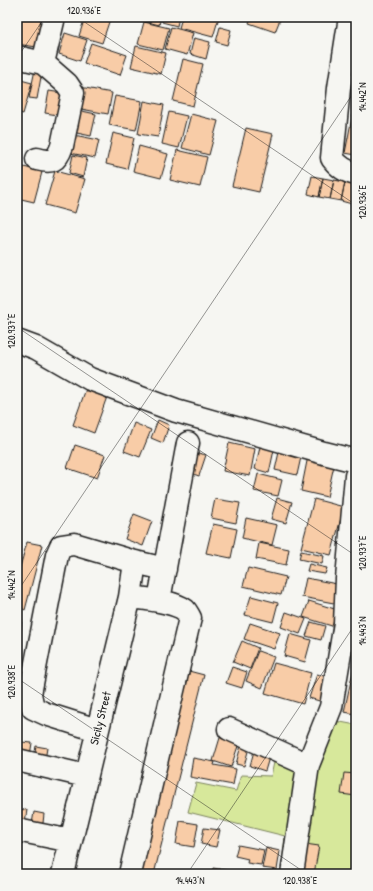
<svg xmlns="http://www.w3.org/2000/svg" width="373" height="891" viewBox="0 0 373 891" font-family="'Patrick Hand',sans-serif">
<rect width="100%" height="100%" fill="#f6f6f2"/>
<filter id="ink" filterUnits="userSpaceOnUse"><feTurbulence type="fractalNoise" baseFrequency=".025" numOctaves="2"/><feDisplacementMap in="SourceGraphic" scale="8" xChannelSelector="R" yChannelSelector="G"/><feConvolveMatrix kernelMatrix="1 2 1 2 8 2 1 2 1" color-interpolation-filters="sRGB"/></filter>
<g filter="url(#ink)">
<path fill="#d7e89b" stroke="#7a825c" d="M330,720l26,5v149h-75l4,-38 -97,-24 8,-29 40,8 5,-16 30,1 4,-18 37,-8z"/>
<path fill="#f8cca7" stroke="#1c1c1c" d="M17,17h31l-5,31 -26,-4z
M85,17h17l8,2 -8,24 -23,-7z
M129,17h32l-2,8z
M164,17h15l-2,9 -15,-4z
M182,17h37l-6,20 -34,-9z
M251,17h30l-6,15 -26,-9z
M144,22l25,6 -6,22 -25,-6z
M171,27l22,6 -6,22 -22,-6z
M220,27l11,3 -4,15 -11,-3z
M65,33l22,7 -7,21 -21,-7z
M194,38l16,4 -4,17 -16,-5z
M91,43l36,12 -7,20 -36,-12z
M136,46l30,7 -5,21 -30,-7z
M183,59l20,5 -10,42 -20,-5z
M36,65l7,1 -6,33 -8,-1z
M17,79l15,4 -9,31 -6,-2z
M80,87l32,6 -4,21 -32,-6z
M49,91l19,3 -4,22 -19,-3z
M115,96l27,5 -6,29 -27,-5z
M144,101l20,4 -6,32 -20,-3z
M354,107h2v48l-11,-2z
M77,110l19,4 -5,22 -19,-4z
M169,112l18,4 -8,32 -17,-4z
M191,114l27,7 -9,34 -27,-7z
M246,128l27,6 -14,58 -27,-6z
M113,133l21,5 -7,31 -21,-5z
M69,134l30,6 -4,18 -30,-6z
M139,146l29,8 -7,24 -28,-7z
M177,150l30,7 -7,30 -30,-7z
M73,155l14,3 -4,19 -14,-4z
M24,167l18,5 -8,30 -17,-4v-8z
M55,171l30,8 -10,34 -30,-8z
M312,176l11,2 -4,19 -11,-3z
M323,178l11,2 -4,19 -11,-2z
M334,180l11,2 -4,19 -11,-2z
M345,182l11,3 -4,19 -11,-3z
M356,185v20l-4,-1z
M87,386l21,8 -14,39 -21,-8z
M158,420l11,5 -6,18 -12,-5z
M134,423l17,7 -11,27 -16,-6z
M229,443l26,6 -5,27 -27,-5z
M75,445l30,10 -8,23 -30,-10z
M260,447l14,3 -5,23 -14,-4z
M195,452l11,3 -7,21 -11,-4z
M279,452l22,5 -4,18 -22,-5z
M308,456l27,5 -8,36 -26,-6z
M258,474l24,6 -4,16 -24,-5z
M277,498l15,4 -6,21 -15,-4z
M215,499l25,4 -4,20 -25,-5z
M314,499l30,8 -13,48 -30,-7z
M134,514l18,7 -9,25 -18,-7z
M246,518l31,7 -5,20 -30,-7z
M213,524l24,5 -6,29 -25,-5z
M27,542l15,3 -17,65 -8,-4v-28z
M259,543l30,6 -3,16 -30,-6z
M301,551l23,5 -2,8 -23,-5z
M309,564l18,4 -2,6 -18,-3z
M248,568l38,9 -5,18 -38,-9z
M306,578l36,7 -3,19 -37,-7z
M251,596l27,7 -5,19 -28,-7z
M309,601l32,10 -6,16 -32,-10z
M286,612l20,7 -6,15 -19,-7z
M22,619l-5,40v-39z
M311,622l14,4 -4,14 -15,-4z
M250,623l30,10 -6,16 -30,-10z
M290,634l21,6 -6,22 -21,-6z
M242,641l16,7 -8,21 -17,-7z
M258,651l16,6 -12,31 -16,-7z
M355,662h1v52l-12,-2z
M274,663l37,10 -8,31 -38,-11z
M232,667l15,5 -5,16 -16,-5z
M185,670l19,5 -50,199h-17z
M317,674l14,4 -8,24 -14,-4z
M222,731l19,6 -10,30 -18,-6z
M21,742l11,1 -3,18 -11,-1z
M242,742l8,2 -6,22 -8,-2z
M36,746l11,2 -3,18 -11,-2z
M255,747l16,4 -6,20 -15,-5z
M193,758l22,4 -1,3 22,4 -3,16 -43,-8z
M344,773l12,1v22l-15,-2z
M17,809l10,1 -3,18 -7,-1z
M34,812l10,2 -2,18 -11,-2z
M180,821l18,3 -4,23 -18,-3z
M204,828l16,2 -4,17 -15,-3z
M298,843l21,3 -5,28h-20z
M238,845l26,5 -3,15 -14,-2 1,-4 -13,-3z
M266,848l14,3 -3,19 -15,-2z
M213,868l35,6h-36z"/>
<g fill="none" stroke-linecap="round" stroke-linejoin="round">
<defs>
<path id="minor" d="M350,17l-11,71 -7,70c7,9 13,13 24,16
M17,57l26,6 11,-46
M37,159c15,4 20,2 25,-13l11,-53 -6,-9 -24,-21
M17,341l19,7 54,31 86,32 148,42 32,8
M159,600l29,-157
M229,729l79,36
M97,730l-51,-16 -13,-6 -3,-14 27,-139 4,-9 13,-2 61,18 30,7
M17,760l69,16
M17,830l54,11
M63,874l67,-277 5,-35
M130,874l60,-256c-2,-3 -3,-6 -5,-8 -12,-9 -40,-11 -55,-13
M292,874l16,-109 23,-58 14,-84 2,-44 9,-103"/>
</defs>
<use href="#minor" stroke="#1c1c1c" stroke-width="25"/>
<use href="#minor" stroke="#f6f6f2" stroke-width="22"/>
</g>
</g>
<path fill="none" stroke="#1c1c1c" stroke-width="1" stroke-opacity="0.45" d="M77,17l279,188M17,58l28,-41M17,327l339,229M17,592l339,-503M17,678l290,196M187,874l169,-251"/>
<g text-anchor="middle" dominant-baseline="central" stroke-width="3" stroke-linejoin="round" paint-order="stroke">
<g font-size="12" fill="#1c1c1c" stroke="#f6f6f2">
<text transform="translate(100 718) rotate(-76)">Sicily Street</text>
</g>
</g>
<rect width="373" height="891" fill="none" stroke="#f6f6f2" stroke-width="44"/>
<rect x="22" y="22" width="329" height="847" fill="none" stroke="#1c1c1c" stroke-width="1.5"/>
<g font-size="10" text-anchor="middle" fill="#1c1c1c">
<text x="84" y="14">120.936°E</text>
<text transform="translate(362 97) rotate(-90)" y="4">14.442°N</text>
<text transform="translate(362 202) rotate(-90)" y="4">120.936°E</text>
<text transform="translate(11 331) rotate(-90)" y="4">120.937°E</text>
<text transform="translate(362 553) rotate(-90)" y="4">120.937°E</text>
<text transform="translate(11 585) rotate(-90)" y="4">14.442°N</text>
<text transform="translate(362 631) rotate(-90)" y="4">14.443°N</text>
<text transform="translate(11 682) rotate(-90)" y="4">120.938°E</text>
<text x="190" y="884">14.443°N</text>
<text x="300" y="884">120.938°E</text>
</g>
</svg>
